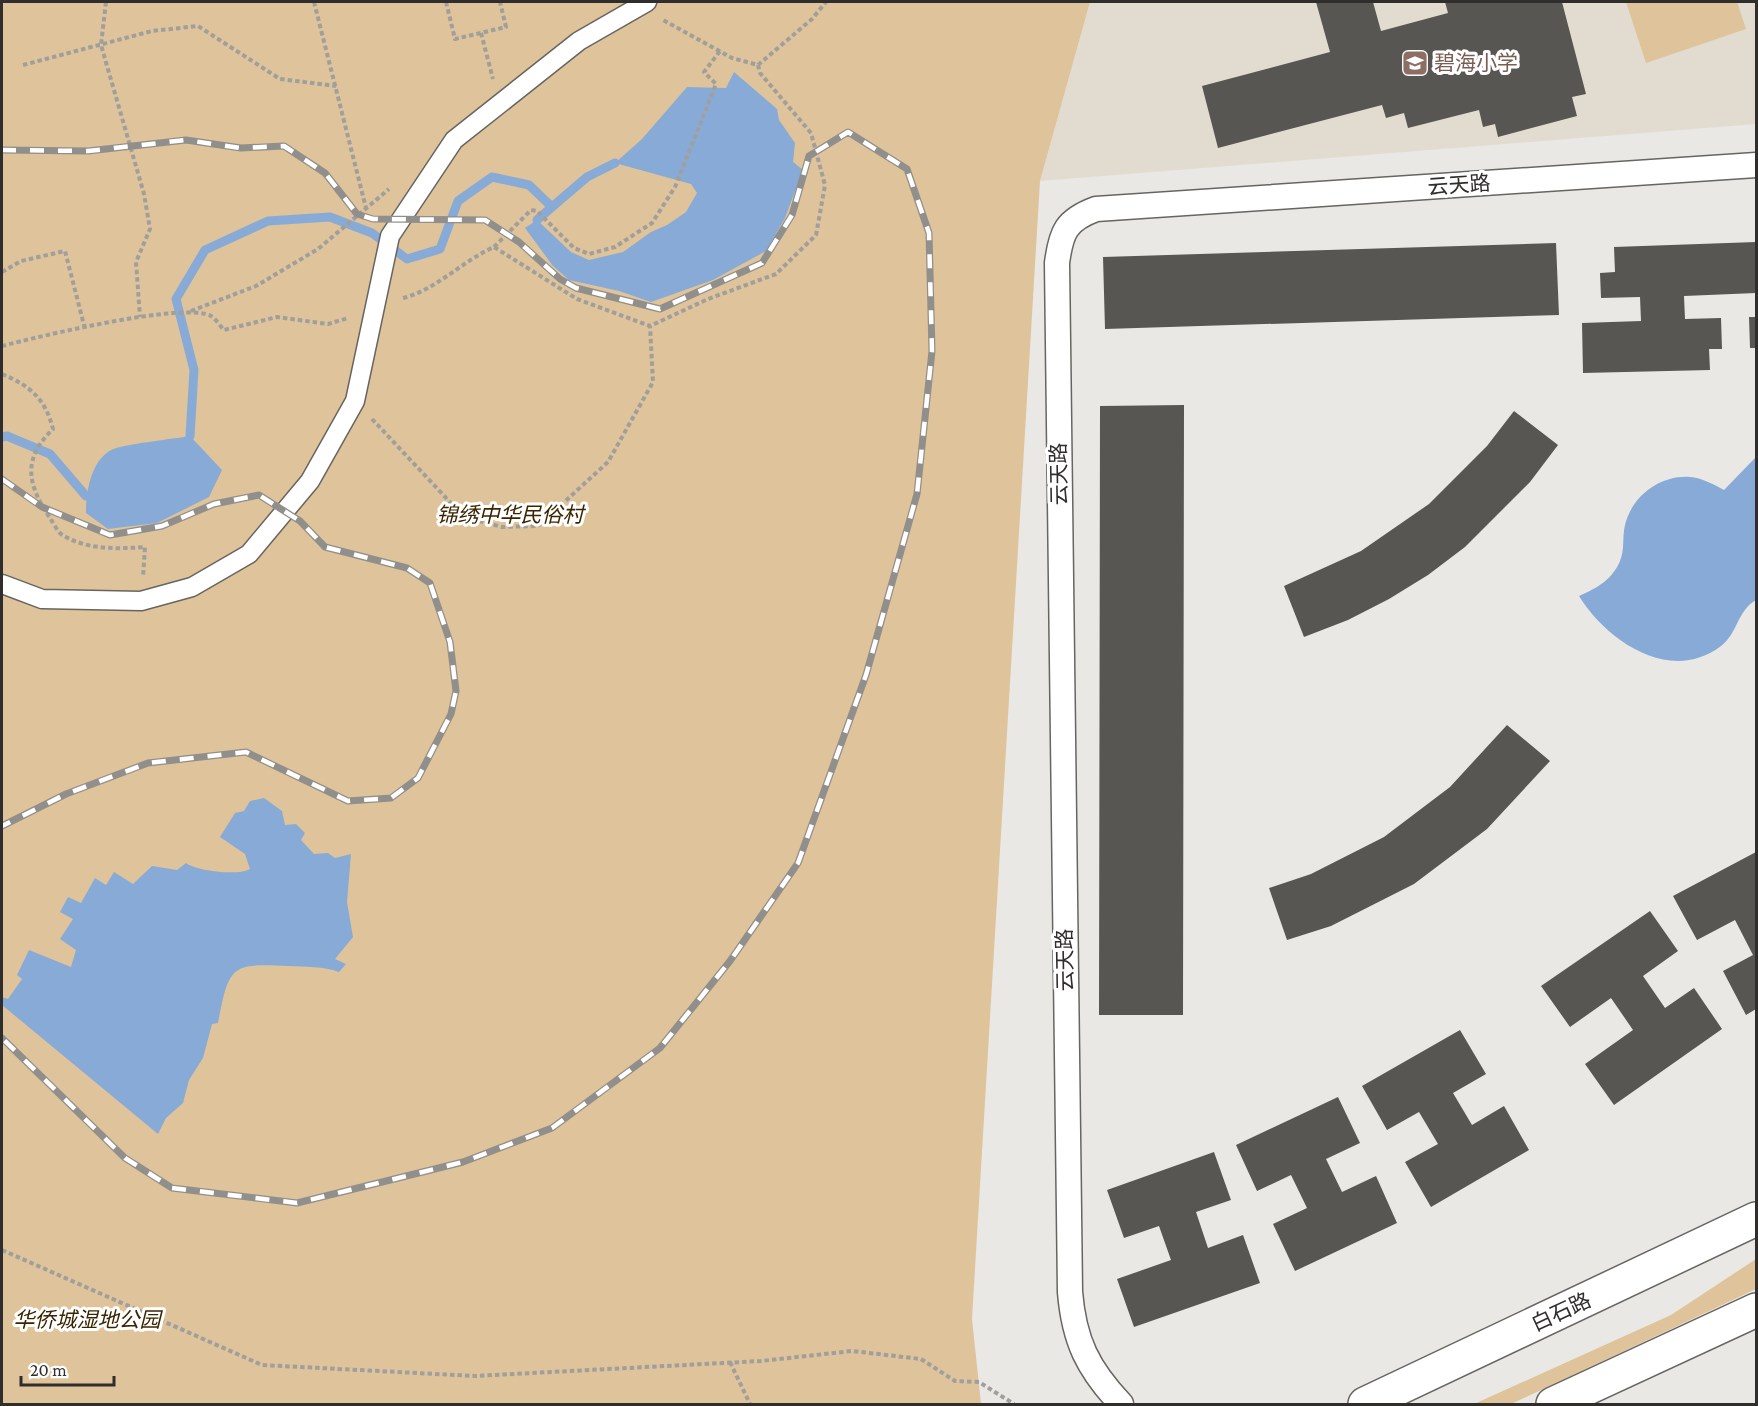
<svg xmlns="http://www.w3.org/2000/svg" width="1758" height="1406" viewBox="0 0 1758 1406" font-family="'Crimson Pro','Noto Sans SC',serif">
<rect width="100%" height="100%" fill="#eae8e4"/>
<path fill="#e2dbd0" d="M1090,2h666v122l-716,57z"/>
<path fill="#dfc39a" d="M2,2h1088l-50,179 -68,1138 9,85h-979z
M1626,2h111l9,27 -100,34z
M1756,1259v30l-245,115h-37l197,-89z"/>
<path fill="#87abd6" d="M734,72l43,37 2,11 16,23 -2,19 10,8 -18,48 -19,33 -53,29 -62,22 -32,-11 -50,-11 -16,-14 -28,-38 12,-8 34,32 18,8 34,-8 28,-20 16,-7 19,-13 11,-19 -6,-9 -76,-21 27,-24 45,-52 39,1z
M190,436l32,34 -13,27 -52,26 -49,6 -22,-16c0,-21 5,-52 25,-63 12,-6 63,-11 79,-14z
M1756,457v143c-19,11 -18,33 -35,46 -51,39 -115,-6 -142,-50 18,-8 33,-16 41,-35 5,-12 2,-24 5,-36 7,-29 35,-50 65,-48 12,1 23,7 34,13z
M264,798l18,13 3,14 11,-1 9,9 -4,7 13,14 14,-1 7,5 16,-4 -4,48 6,35 -18,22 11,5 -7,8c-16,-6 -32,-5 -50,-6 -58,-3 -60,-1 -71,57l-6,1 -9,34 -14,22 -6,23 -17,15 -8,16 -156,-129v-8l6,2 14,-20 -5,-4 12,-25 42,17 5,-17 -16,-11 13,-20 -13,-7 8,-15 13,6 14,-25 11,7 8,-13 19,12 19,-18 25,4 9,-7c10,8 53,13 64,6l-5,-15 -25,-17 15,-24 9,-2 6,-10z"/>
<g fill="none" stroke-linecap="round" stroke-linejoin="round">
<path stroke="#87abd6" stroke-width="9" d="M552,207l35,-30 28,-14
M190,436l4,-66 -18,-71 29,-49 63,-29 62,-4 42,16 35,26 33,-10 18,-48 34,-24 37,8 23,22 -15,13
M2,437l5,-1 43,18 36,42"/>
</g>
<path fill="#585653" d="M1316,2h57l8,29 67,-18 -3,-11h117l24,92 -14,3 5,19 -79,21 -3,-13 -12,3 -4,-17 -71,18 -4,-15 -18,5 -4,-13 -164,43 -16,-62 128,-34z
M1756,242v51l-72,3 1,23 36,-1 1,31h-13l1,21 -127,3 -1,-50 59,-2 -1,-24 -39,1 -1,-25 15,-1 -1,-25z
M1556,243l3,72 -454,14 -2,-72z
M1749,317h7v31h-6z
M1184,405l-1,610h-84l1,-609z
M1514,411l44,34 -28,37 -65,65 -37,28 -39,24 -41,21 -44,17 -20,-51 77,-35 68,-47 58,-58z
M1507,725l43,36 -63,68 -73,55 -83,42 -44,14 -18,-52 42,-14 73,-37 66,-50z
M1756,852v157l-10,6 -23,-44 30,-16 -18,-35 -38,20 -24,-44z
M1650,911l28,40 -35,25 22,32 29,-20 28,41 -108,76 -29,-41 48,-34 -22,-32 -41,29 -29,-41z
M1460,1030l26,44 -33,19 19,32 32,-19 25,44 -98,57 -26,-45 33,-18 -19,-32 -32,18 -25,-44z
M1338,1097l22,46 -34,16 16,33 34,-16 21,47 -102,48 -22,-47 34,-16 -16,-33 -34,16 -21,-46z
M1214,1152l17,48 -35,12 12,36 35,-13 17,48 -126,44 -17,-48 54,-19 -12,-34 -35,12 -17,-48z"/>
<g fill="none" stroke-linecap="round" stroke-linejoin="round">
<defs>
<path id="pedestrian" d="M2,584l40,15 99,2 51,-14 57,-33 61,-73 45,-80 35,-165 64,-96 125,-99 68,-39"/>
<path id="minor" d="M1121,1404c-33,-35 -47,-63 -51,-112l-13,-1029c4,-31 9,-43 39,-54l660,-44"/>
<path id="primary" d="M1365,1404l391,-185
M1553,1404l203,-94"/>
</defs>
<use href="#pedestrian" stroke="#676561" stroke-width="21"/>
<use href="#minor" stroke="#676561" stroke-width="27"/>
<use href="#primary" stroke="#676561" stroke-width="36"/>
<path stroke="#a19f9c" stroke-width="4" stroke-dasharray="4.5 3" stroke-linecap="butt" d="M106,2l-5,43 43,149 6,35 -14,33 4,55
M314,2l52,206
M446,2l9,37 51,-12 -6,-25
M481,33l12,46
M23,65l129,-34 46,-5 82,53 56,7
M758,65l54,-46 14,-17
M494,247l37,-37 6,1 37,37 15,6 26,-7 37,-24 23,-36 41,-103 -12,-12 16,-21
M2,272l19,-11 44,-10 20,78
M403,298c33,-8 59,-37 91,-51l83,52 73,27 58,-27 68,-25 40,-39 9,-50 -14,-52 -51,-60 -2,-8 -26,-7 -69,-38
M191,311l65,-25 62,-37 71,-60
M2,346c35,-9 183,-45 209,-30 5,3 9,10 13,14l53,-13 51,7 20,-6
M2,374c28,12 43,24 51,55 -31,30 -26,55 -3,89 4,6 8,15 14,18 25,14 53,13 81,11l-2,30
M372,419l92,98 38,10 36,-1 70,-64 45,-80 -3,-56
M2,1250l260,115 213,11 286,-15 91,-10 69,8 34,22 24,1 35,22
M730,1362l20,42"/>
<use href="#pedestrian" stroke="#fff" stroke-width="18"/>
<use href="#minor" stroke="#fff" stroke-width="24"/>
<use href="#primary" stroke="#fff" stroke-width="33"/>
<defs>
<path id="rail" d="M2,150l86,1 98,-11 55,8 43,-2 41,27 32,41 16,5 112,1 34,22 41,37 16,9 84,21 102,-46 30,-48 17,-59 39,-24 59,37 22,64 3,118 -15,143 -51,181 -68,188 -68,98 -70,87 -108,80 -89,34 -166,41 -125,-15 -47,-30 -123,-120
M2,479l40,28 68,28 52,-9 52,-22 45,-9 41,26 25,26 82,21 23,15 20,59 6,49 -5,23 -33,64 -27,20 -43,3 -102,-49 -98,11 -82,31 -64,32"/>
</defs>
<use href="#rail" stroke="#908f8c" stroke-width="7"/>
<use href="#rail" stroke="#fff" stroke-width="4.5" stroke-dasharray="14" stroke-linecap="butt"/>
</g>
<defs>
<symbol id="school-square" viewBox="-11 -11 22 22"><rect x="-9" y="-9" width="18" height="18" rx="4" fill="#8d6e63" stroke="#fff"/><path d="M0-5L7-2L0 1L-7-2ZM-4 1L0 2.5L4 1V4Q0 6-4 4Z" fill="#fff"/></symbol>
</defs>
<g fill-rule="evenodd">
<use href="#school-square" x="1400" y="48" width="30" height="30"/>
</g>
<g text-anchor="middle" dominant-baseline="central" stroke-width="6" stroke-linejoin="round" paint-order="stroke">
<g font-size="21" fill="#785e54" stroke="#fff" text-anchor="start">
<text x="1434" y="63">碧海小学</text>
</g>
<g font-size="21" fill="#2f2e2c" stroke="#fff">
<text transform="translate(1459 185) rotate(-4)">云天路</text>
<text transform="translate(1059 474) rotate(-91)">云天路</text>
<text transform="translate(1065 960) rotate(-91)">云天路</text>
<text transform="translate(1561 1312) rotate(-25)">白石路</text>
</g>
<g font-size="21" font-style="italic" fill="#3b2500" stroke="#fff">
<text x="510" y="515">锦绣中华民俗村</text>
<text x="87" y="1320">华侨城湿地公园</text>
</g>
</g>
<rect width="1758" height="1406" fill="none" stroke="#2f2e2c" stroke-width="6"/>
<path d="M21 1376v9h93v-9" fill="none" stroke="#2f2e2c" stroke-width="3"/>
<text x="30" y="1376" font-size="18" fill="#2f2e2c" stroke="#ffffff" stroke-width="4.5" paint-order="stroke">20 m</text>
</svg>
